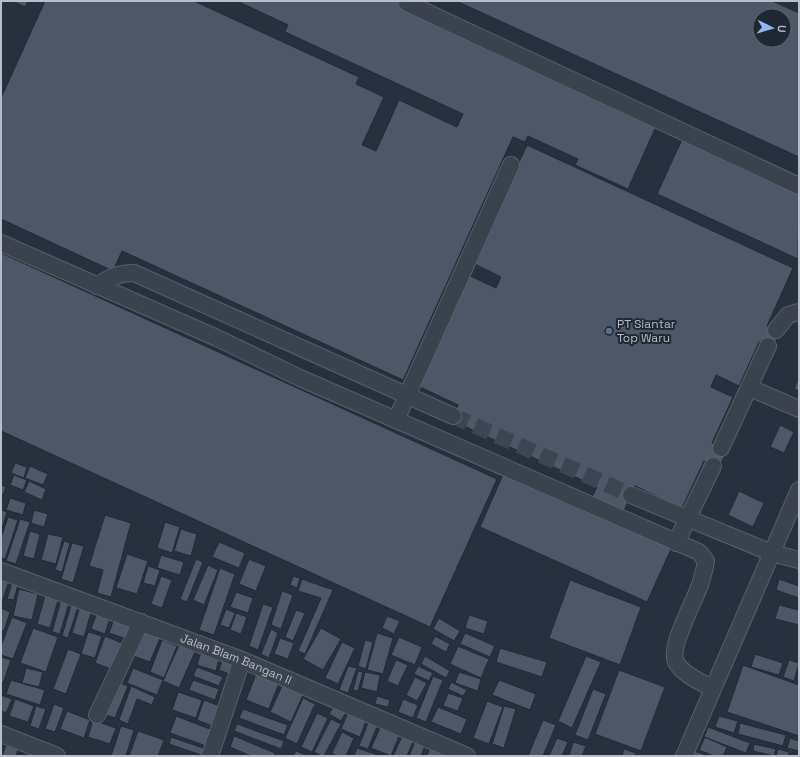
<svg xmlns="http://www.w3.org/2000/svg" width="800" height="757" viewBox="0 0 800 757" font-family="'Space Grotesk',sans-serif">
<rect width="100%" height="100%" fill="#27303e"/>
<path fill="#4d5767" stroke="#212935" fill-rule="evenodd" d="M13,1h15l-3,6z
M45,1h149l165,76 -3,7 28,13 -22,48 14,6 23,-51 58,27 6,-13 -178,-82 3,-7 -51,-24h159l262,121 -30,67 -53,-24 3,-6 -50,-23 -3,6 -12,-5 -110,243 -281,-129 -9,20 -112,-52v-121z
M456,1h316l27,12v144zM760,16h24v24h-24z
M684,135l115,53 -1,71 -141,-65z
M527,145l266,123 -26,58 13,6 -8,16 -13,-6 -20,44 -23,-11 -5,12 22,10 -21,46 15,7 -8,18 -15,-7 -22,47 -47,-22 -13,29 -32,-14 7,-14 -146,-67 7,-15 -42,-20 50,-111 30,14 5,-11 -28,-14z
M1,253l496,226 -67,148 -429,-196z
M799,378v13l-5,-2z
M780,425l14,7 -10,21 -14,-6z
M15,463l12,4 -3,11 -13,-5z
M30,466l18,8 -5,11 -18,-7z
M505,470l167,77 -25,55 -167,-75z
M14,475l13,5 -4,10 -13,-5z
M29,481l17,8 -4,11 -18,-8z
M1,485l5,2 -4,10 -1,-1z
M739,491l25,12 -11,24 -25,-12z
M10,498l16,5 -3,12 -17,-5z
M1,510l6,2 -6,19z
M34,510l14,4 -4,13 -13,-4z
M105,515l26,8 -20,74 -14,-4 6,-23 -14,-4z
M8,517l10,3 -13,39 -4,-1v-20z
M20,519l10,3 -14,42 -10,-3z
M165,522l15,5 -8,26 -15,-5z
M181,529l16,5 -6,22 -17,-5z
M30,531l10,3 -6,25 -11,-3z
M48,534l15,3 -7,27 -15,-4z
M64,541l6,2 -8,29 -7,-2z
M219,542l26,11 -6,15 -27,-11z
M72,543l12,3 -11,37 -12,-4z
M127,554l21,7 -11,33 -21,-6z
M161,555l23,7 -4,13 -23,-7z
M196,559l7,3 -16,40 -7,-3z
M249,559l17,7 -10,25 -17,-7z
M208,565l10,5 -14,35 -11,-5z
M148,566l12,4 -5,16 -12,-3z
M220,568l15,6 -21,61 -15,-5z
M1,575l9,3 -9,27z
M161,576l11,4 -10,28 -11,-4z
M293,576l7,2 -3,10 -7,-3z
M13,579l6,1 -5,20 -7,-1z
M302,579l31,11 -28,64 -7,-3 23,-53 -23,-7z
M779,579l20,7v12l-23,-8z
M570,580l71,27 -21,58 -71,-27z
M19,589l19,5 -6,26 -19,-4z
M282,591l11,4 -12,34 -10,-4z
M236,592l17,6 -5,15 -18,-6z
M45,596l13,4 -8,28 -13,-4z
M61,600l8,3 -9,31 -8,-2z
M72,602l7,2 -11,34 -6,-2z
M263,604l10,3 -15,43 -9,-4z
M779,605l20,5v15l-24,-6z
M80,606l12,3 -8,28 -12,-4z
M1,608l9,4 -6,19 -3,-1z
M226,609l9,4 -6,15 -9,-3z
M98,610l13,4 -6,20 -14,-5z
M296,610l9,3 -12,28 -8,-4z
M236,613l11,4 -6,17 -11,-4z
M469,615l19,6 -4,13 -19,-6z
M115,616l18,7 -6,16 -18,-6z
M387,616l13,5 -6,13 -12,-6z
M12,617l15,6 -14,36 -12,-4v-9z
M439,618l21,13 -6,10 -21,-12z
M33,628l25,9 -12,35 -26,-9z
M321,628l20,11 -18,31 -20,-11z
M143,629l18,7 -11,26 -17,-6z
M271,629l7,4 -9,25 -8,-4z
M88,632l14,4 -7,22 -14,-4z
M377,633l16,5 -10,36 -16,-4z
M465,633l30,13 -5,11 -30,-13z
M105,636l19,8 -10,26 -19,-7z
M435,636l15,8 -4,8 -15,-8z
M399,637l23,10 -7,18 -24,-10z
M280,638l14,5 -6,16 -14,-5z
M162,640l15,6 -13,32 -14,-6z
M365,640l8,2 -7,27 -8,-3z
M342,642l13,6 -17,36 -13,-6z
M179,645l16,7 -16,36 -16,-7z
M458,646l31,13 -8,19 -31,-14z
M500,648l47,14 -5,15 -46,-15z
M68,649l13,5 -15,40 -13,-5z
M202,649l18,6 -4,16 -19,-6z
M755,654l28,9 -4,12 -28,-8z
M425,656l25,15 -4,7 -25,-14z
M586,656l15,6 -29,66 -14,-7z
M1,657l10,3 -8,23 -2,-1z
M223,658l15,4 -4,14 -15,-6z
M396,660l12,5 -10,21 -11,-5z
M789,660l10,3 -5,18 -11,-4z
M743,665l56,20v51l-72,-24z
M348,666l9,2 -9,25 -9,-3z
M418,666l15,7 -4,8 -15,-7z
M197,667l26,10 -4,9 -26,-10z
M26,668l17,4 -4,15 -17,-4z
M133,668l30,12 -6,15 -30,-12z
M619,670l46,17 -24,64 -46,-17z
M358,671l5,1 -5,19 -5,-1z
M365,672l15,3 -3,17 -16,-4z
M459,672l22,7 -3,12 -23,-8z
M256,674l23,9 -10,26 -23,-9z
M433,676l10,4 -17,42 -10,-4z
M415,677l12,6 -10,18 -11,-6z
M11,680l34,10 -5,15 -34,-11z
M193,680l26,9 -4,11 -26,-10z
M499,680l37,14 -6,16 -38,-15z
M451,682l16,8 -4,6 -15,-7z
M120,683l8,3 -13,32 -9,-3z
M131,686l24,11 -3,8 -15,-6 -9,25 -9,-4z
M282,686l21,9 -12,27 -21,-10z
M593,689l13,5 -18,46 -13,-5z
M178,692l24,8 -6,18 -24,-8z
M448,693l15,5 -5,13 -15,-5z
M1,695l11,4 -6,14 -5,-2z
M377,696l13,4 -2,7 -13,-3z
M303,698l12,6 -18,40 -12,-6z
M15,699l19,7 -6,16 -19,-6z
M403,699l15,6 -5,13 -15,-6z
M204,700l21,8 -7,20 -21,-8z
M337,700l12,7 -8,14 -12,-7z
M487,701l16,6 -14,37 -16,-6z
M54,704l10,4 -9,24 -10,-3z
M36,706l10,3 -7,20 -9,-3z
M504,706l12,3 -12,39 -12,-4z
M438,707l29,12 -6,15 -30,-12z
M350,708l18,8 -8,21 -19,-8z
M243,709l45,16 -4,10 -45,-17z
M67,711l23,9 -6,18 -24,-9z
M317,713l11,5 -16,34 -11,-5z
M176,716l39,15 -6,16 -39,-14z
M719,716l19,5 -4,12 -19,-6z
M331,719l10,5 -17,32h-3l-7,-4z
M93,720l23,8 -6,16 -22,-7z
M369,720l9,4 -10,25 -9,-3z
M543,720l13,5 -13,31h-15z
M740,723l46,12 -3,11 -45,-12z
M237,724l47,17 -3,8 -47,-18z
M121,726l13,4 -8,26h-15z
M708,727l42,16 -4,10 -42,-16z
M380,728l19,8 -8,20 -20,-8z
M138,731l26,9 -6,16h-29z
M342,732l12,6 -8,18h-9l-5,-3z
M404,732l11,5 -8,19h-14z
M234,736l41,17 -1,3h-23l-21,-9z
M171,737l38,13 -5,6 -35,-12z
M417,737l10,4 -6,15h-12z
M705,737l22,10 -4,9h-9l-15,-6z
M557,738l11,4 -6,14h-13z
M790,738l9,3v10l-12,-3z
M573,742l13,4 -4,10h-13z
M431,744l12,4 -3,8h-13z
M754,744l22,5 -2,7 -21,-5z
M6,745l12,4 -2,7h-14z
M357,748l24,8h-27z
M624,749l12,4 -1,3h-13z
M778,749l11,3 -1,4h-12z
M296,751l10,4v1h-13z
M694,751l15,5h-16z"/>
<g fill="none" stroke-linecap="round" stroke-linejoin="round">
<path stroke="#3d4553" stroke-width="16" stroke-dasharray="16 8" stroke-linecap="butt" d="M453,416l178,79"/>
<defs>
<g id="minor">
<path d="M407,3l392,183"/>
<path d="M1,243l216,95 83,40 399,174 7,9c-1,7 -3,14 -5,21 -5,17 -33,65 -25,80 7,13 26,20 37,27"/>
<path d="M97,286c12,-9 22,-13 37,-13l319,143"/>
<path d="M776,330l12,-15 11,-3"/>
<path d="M750,388l49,21"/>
<path d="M396,420l115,-255"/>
<path d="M721,448l47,-102"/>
<path d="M631,495l141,58 27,7"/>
<path d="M676,543l37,-77"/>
<path id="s1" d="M1,571l241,89 225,96"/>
<path d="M97,715l44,-93"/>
<path d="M1,734l56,22"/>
<path d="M210,756l32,-96"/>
<path d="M684,756l115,-266"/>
</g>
</defs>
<use href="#minor" stroke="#58606c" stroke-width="18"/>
<use href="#minor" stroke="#3a424e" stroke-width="16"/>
</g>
<circle fill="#5c6f8a" stroke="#1f2733" stroke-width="1.5" cx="609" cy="331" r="4"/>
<g text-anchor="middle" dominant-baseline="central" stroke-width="4" stroke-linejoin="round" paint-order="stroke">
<g font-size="12" fill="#b7bdc9" stroke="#1f2733" text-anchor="start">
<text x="617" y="324">PT Siantar<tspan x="617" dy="14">Top Waru</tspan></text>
</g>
<g font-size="12" fill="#b7bdc9" stroke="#1f2733">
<text stroke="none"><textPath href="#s1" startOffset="251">Jalan Blam Bangan II</textPath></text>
</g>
</g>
<rect width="800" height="757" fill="none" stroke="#b7bdc9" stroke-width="4"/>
<g transform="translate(772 28) rotate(95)"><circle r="19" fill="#1f2733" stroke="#5c636f"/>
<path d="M0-3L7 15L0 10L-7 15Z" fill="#93b6f1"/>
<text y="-6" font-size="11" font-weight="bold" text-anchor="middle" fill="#b7bdc9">U</text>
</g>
</svg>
